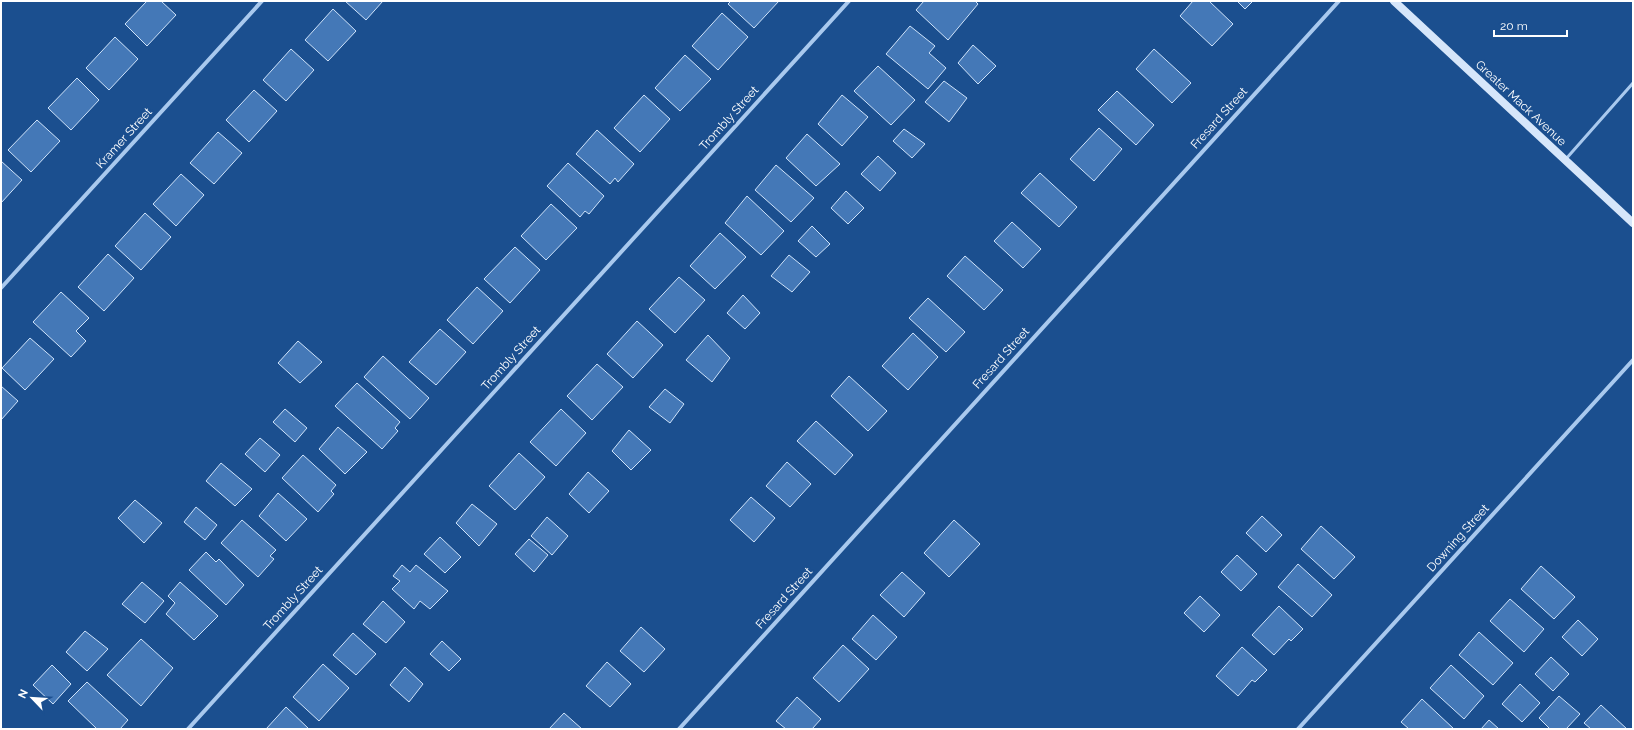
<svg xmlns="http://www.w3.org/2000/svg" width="1634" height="730" viewBox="0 0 1634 730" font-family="Raleway,sans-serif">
<rect width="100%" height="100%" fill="#1b4f8f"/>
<path fill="#4478b7" stroke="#cfe3fa" d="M147,1h14l15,14 -29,31 -22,-22z
M345,1h38l-17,19z
M731,1h48l-25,27 -26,-24z
M924,1h51l3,3 -30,36 -32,-30z
M1193,1h16l24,23 -21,22 -32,-30z
M1237,1h16l-8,8z
M333,9l23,22 -28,30 -23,-21z
M722,13l26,24 -30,33 -26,-24z
M910,26l25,20 -6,7 17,15 -18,21 -42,-35z
M115,37l23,22 -29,31 -23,-22z
M973,45l23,21 -18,18 -20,-21z
M291,49l23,21 -28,31 -23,-21z
M1154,49l37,34 -19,20 -36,-34z
M685,55l26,24 -31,32 -25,-23z
M878,66l37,34 -24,25 -37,-34z
M77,78l22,22 -28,30 -23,-22z
M944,81l23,17 -18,24 -24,-20z
M254,90l23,21 -28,31 -23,-22z
M1117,91l37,34 -18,20 -38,-35z
M644,95l26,24 -30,33 -26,-24z
M842,95l26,22 -26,29 -24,-22z
M37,120l23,21 -29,31 -23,-22z
M1099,128l23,21 -28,32 -24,-22z
M904,129l21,15 -13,14 -19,-17z
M597,130l37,34 -16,18 -3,-4 -5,6 -34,-30z
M218,132l24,21 -28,31 -24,-21z
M807,134l33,30 -24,22 -30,-28z
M878,156l18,17 -16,18 -19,-17z
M1,161l21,19 -21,23z
M568,163l36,33 -15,18 -4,-3 -5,6 -33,-31z
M776,165l38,33 -23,24 -36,-32z
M1040,173l37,34 -18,20 -38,-34z
M181,174l23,21 -28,31 -23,-22z
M846,191l18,17 -16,16 -17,-16z
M747,196l37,35 -23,24 -36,-32z
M551,204l26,24 -31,32 -25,-24z
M145,213l26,24 -30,33 -26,-24z
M1012,222l29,27 -18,19 -29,-27z
M812,226l18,18 -14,13 -18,-16z
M720,233l26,24 -31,32 -25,-23z
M515,247l25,23 -30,33 -26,-24z
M108,254l26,24 -30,33 -26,-24z
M789,255l21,17 -18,20 -21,-16z
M965,256l38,34 -19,20 -37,-34z
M679,277l26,23 -30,33 -26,-24z
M477,287l26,24 -30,33 -26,-24z
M61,292l28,26 -13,13 10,10 -15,16 -38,-35z
M743,295l17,18 -15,16 -18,-16z
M928,298l37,34 -19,20 -37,-34z
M637,321l26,24 -30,33 -26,-24z
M440,329l26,23 -30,33 -27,-23z
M913,333l25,24 -30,33 -26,-24z
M708,335l22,23 -18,24 -26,-22z
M30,338l24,21 -29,31 -23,-22z
M298,341l24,21 -22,21 -22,-20z
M383,356l46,42 -19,21 -46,-42z
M597,364l26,23 -31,33 -25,-24z
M849,376l38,35 -19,20 -37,-35z
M357,383l43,39 -5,6 3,3 -16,18 -47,-43z
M1,386l17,15 -17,19z
M665,389l19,15 -14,19 -21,-16z
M285,409l22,19 -12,14 -22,-20z
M561,409l25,24 -30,33 -26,-24z
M816,421l37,34 -18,20 -38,-34z
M338,427l29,25 -22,22 -26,-25z
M629,430l22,20 -20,20 -19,-19z
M260,438l20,17 -15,17 -20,-18z
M519,453l26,24 -30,33 -26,-24z
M303,455l33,30 -5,6 3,3 -16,18 -36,-34z
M787,462l24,22 -21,23 -24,-21z
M221,463l31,26 -17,17 -29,-25z
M588,472l21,19 -20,22 -20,-19z
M278,493l29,26 -21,22 -27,-25z
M751,497l24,21 -21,24 -24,-22z
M135,500l27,23 -18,20 -26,-25z
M472,504l25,20 -18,22 -23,-23z
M196,507l21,18 -12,15 -21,-18z
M1262,516l20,19 -16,17 -20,-19z
M547,517l21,19 -16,19 -21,-19z
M242,520l34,30 -6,6 4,3 -16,18 -37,-34z
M954,520l26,24 -31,33 -25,-24z
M1321,526l34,31 -21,22 -33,-30z
M440,537l21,20 -16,16 -21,-19z
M529,539l19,16 -14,17 -19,-18z
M206,552l10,10 3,-3 25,26 -18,20 -37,-35z
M1237,555l20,19 -16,17 -20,-19z
M1298,564l34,31 -20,22 -34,-30z
M402,565l8,7 6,-7 32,26 -18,18 -10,-8 -6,8 -22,-20 8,-8 -7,-5z
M1541,566l34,31 -21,22 -33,-30z
M902,572l23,21 -21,24 -24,-22z
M142,582l22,19 -19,22 -23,-19z
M180,582l38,34 -24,24 -28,-26 9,-11 -7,-7z
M1200,596l20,19 -16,17 -20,-19z
M1510,599l34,30 -20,23 -34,-31z
M383,601l22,21 -19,21 -23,-19z
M1279,606l24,23 -12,12 -2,-2 -15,16 -22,-20z
M873,615l24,22 -21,23 -24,-21z
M1578,620l20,19 -16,17 -20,-19z
M641,627l24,22 -21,23 -24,-21z
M85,631l23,18 -21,22 -21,-19z
M1479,632l34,31 -20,22 -34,-30z
M353,633l23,21 -20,21 -23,-20z
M141,639l32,29 -32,38 -34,-31z
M442,641l19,18 -12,12 -19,-17z
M843,645l26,24 -30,33 -26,-24z
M1242,647l25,23 -12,12 -3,-2 -14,16 -22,-20z
M1551,657l18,17 -16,17 -18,-17z
M607,662l24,22 -21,23 -24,-21z
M323,664l26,24 -30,33 -26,-24z
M52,665l19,19 -18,20 -20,-19z
M1451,665l33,31 -20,23 -34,-31z
M405,667l18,17 -14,18 -19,-17z
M87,682l41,38 -8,9h-23l-29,-28z
M1520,684l20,19 -18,19 -20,-18z
M1559,696l21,18 -14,15h-16l-11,-11z
M797,697l24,22 -9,10h-26l-10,-8z
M1422,699l32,30h-45l-8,-7z
M1601,705l26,24h-36l-7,-6z
M286,707l23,22h-43z
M564,713l18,16h-33z
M1489,720l10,9h-18z"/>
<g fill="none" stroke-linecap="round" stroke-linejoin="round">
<path stroke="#a9c9ee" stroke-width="3" d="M1565,160l68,-77"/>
<path stroke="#a9c9ee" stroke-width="4" d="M1,288l261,-287
M188,729l661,-728
M679,729l660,-728
M1298,729l335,-369"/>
<path stroke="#d6e6fa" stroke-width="8" d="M1394,1l239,222"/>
</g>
<g text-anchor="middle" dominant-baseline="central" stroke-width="4" stroke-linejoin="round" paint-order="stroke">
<g font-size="12" fill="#fff" stroke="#1b4f8f">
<text transform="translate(1521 103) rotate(43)">Greater Mack Avenue</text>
<text transform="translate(729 118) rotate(-48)">Trombly Street</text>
<text transform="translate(1219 118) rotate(-48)">Fresard Street</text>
<text transform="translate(124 138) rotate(-48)">Kramer Street</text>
<text transform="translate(511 358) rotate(-48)">Trombly Street</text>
<text transform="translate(1001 358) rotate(-48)">Fresard Street</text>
<text transform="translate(1458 538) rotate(-48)">Downing Street</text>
<text transform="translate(293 598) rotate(-48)">Trombly Street</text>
<text transform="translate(784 598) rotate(-48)">Fresard Street</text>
</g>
</g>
<rect width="1634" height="730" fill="none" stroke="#ffffff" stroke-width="4"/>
<g transform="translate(32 698) rotate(295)" stroke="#1b4f8f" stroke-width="3" paint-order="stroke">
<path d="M0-3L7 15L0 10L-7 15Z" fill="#ffffff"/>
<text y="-6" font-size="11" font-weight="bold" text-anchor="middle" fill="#ffffff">N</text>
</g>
<path d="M1494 30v6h73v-6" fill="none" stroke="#ffffff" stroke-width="2"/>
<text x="1500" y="30" font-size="12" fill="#ffffff" stroke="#1b4f8f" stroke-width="3" paint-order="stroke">20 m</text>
</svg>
